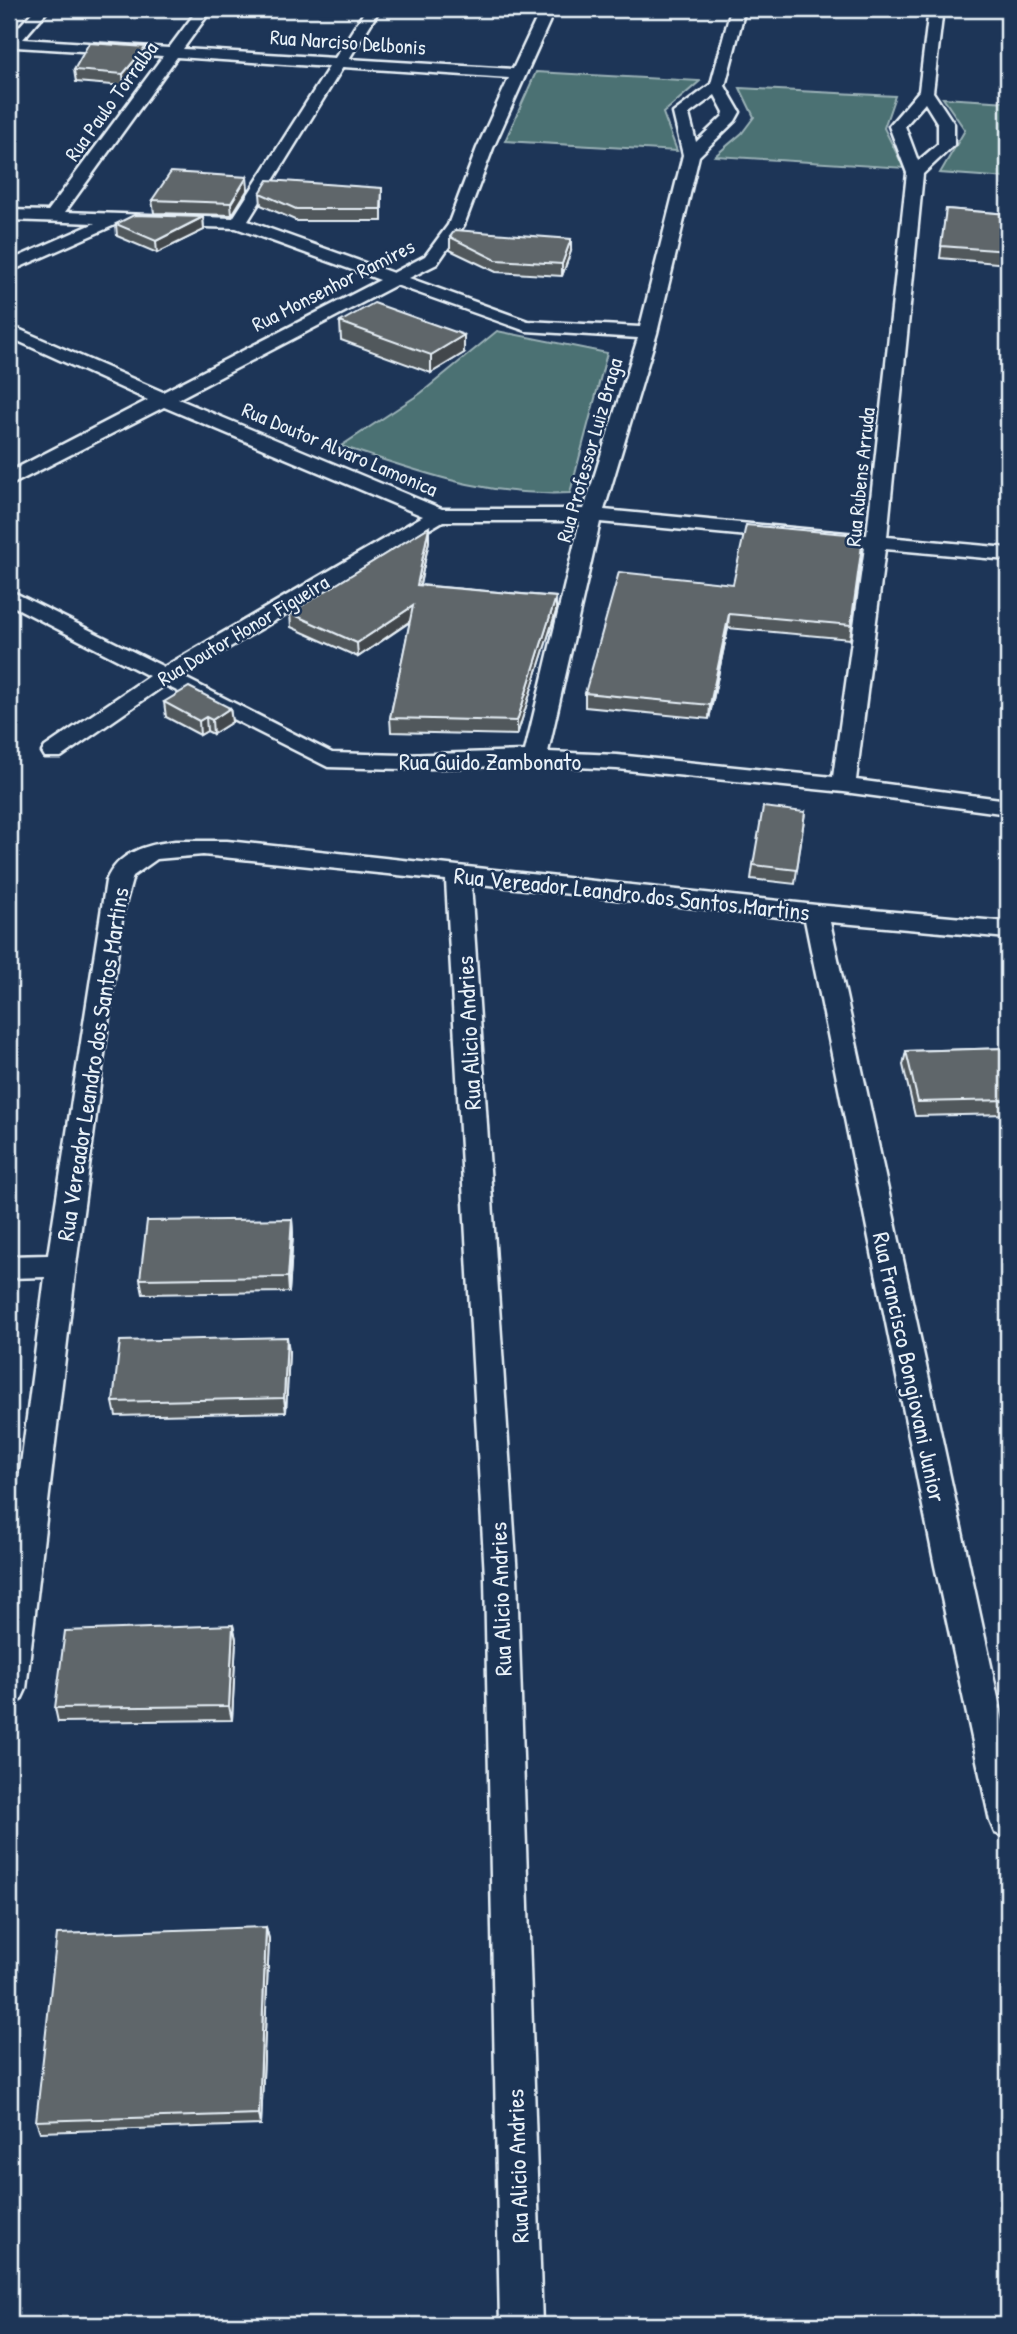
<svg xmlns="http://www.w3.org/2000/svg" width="1017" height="2334" viewBox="0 0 1017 2334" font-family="'Patrick Hand',sans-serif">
<rect width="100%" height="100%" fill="#1d3557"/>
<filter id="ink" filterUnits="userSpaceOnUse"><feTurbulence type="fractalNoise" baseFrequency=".0143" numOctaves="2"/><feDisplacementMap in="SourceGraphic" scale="14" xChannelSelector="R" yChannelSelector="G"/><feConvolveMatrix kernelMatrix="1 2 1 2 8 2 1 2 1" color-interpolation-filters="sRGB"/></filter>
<g filter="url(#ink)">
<path fill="#4c7173" stroke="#9ab1b6" stroke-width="2" d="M536,72l164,9 -37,32 14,38 -172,-10z
M740,88l155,8 -11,32 20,40 -189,-12 27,-23 12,-16z
M943,98l65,4v76l-68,-5 25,-43z
M497,331l110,22 -37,140c-87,4 -148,-21 -229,-47l80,-53z"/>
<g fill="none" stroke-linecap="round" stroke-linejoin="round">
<defs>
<path id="street" d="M35,9h14l-26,30 146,9 29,-39h14l-29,40 152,9 31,-49h14l-31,50 164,10 28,-60h14l-62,139 -29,77 -27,39 -28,14 119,43 112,6 43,-172 -10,-42 38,-29 20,-75h14l-20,77 15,26 -5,9 -36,35 -42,177 -53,177 263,25 40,-362 -18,-47 30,-35 10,-82h14l-10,83 21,32v21l-31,29 -36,363 121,11v12l-123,-11 -29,231 152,20v14l-164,-22 -227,-23 -82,-4 -133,4 -74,-2 -163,-82 -104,72h-16l-3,-5 3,-5 104,-71 -140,-72v-14l155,77 259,-151 -259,-109 -155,79v-14l139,-72 -139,-63v-12l154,67 217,-112 -144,-52 -119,-4 -108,48v-11l86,-38 -86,-3v-10l39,1 115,-155 -147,-9 -7,3v-12zM177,57l152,10 -96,151 -168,-6zM343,67l166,11 -32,70 -29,77 -23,31 -32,17 -145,-52zM715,95l9,17 -1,4 -27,26 -7,-28zM925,103l13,21v20l-20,17 -13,-35zM396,285l130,46 112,7 -54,171h-142l-264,-110zM443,521h137l-55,230 -123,4 -70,-2 -151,-77zM600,522l265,25 -32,230 -216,-22 -69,-3z
M175,841h52l589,64 192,17v16l-178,-16 178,822v94l-13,-5 -5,-12 -55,-255 -130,-646 -334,-37 46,694 25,748h-42l-15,-748 -39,-697 -243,-25 -46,4 -24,17 -10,36 -47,353 -50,424 -5,11 -12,4v-146l36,-281 -36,1v-22l39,-1 58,-374c12,-29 39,-36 69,-40z"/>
</defs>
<use href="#street" stroke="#e8f1f8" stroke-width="5"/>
<use href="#street" fill="#1d3557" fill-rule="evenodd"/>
</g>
<path fill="#51585c" stroke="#e8f1f8" stroke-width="2" d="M146,47l1,12 -23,27 -48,-4 -2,-12z
M382,188v33h-85l-36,-16 -1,-12z
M248,189l-16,26 -78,-2 -2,-13z
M946,209l62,5v50l-68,-6z
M203,217l1,13 -47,23 -40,-17 -1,-12z
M450,237l121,14 -9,25 -66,-4 -46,-22z
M340,322l124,31 -33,20 -90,-33z
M429,527v14l-9,44 136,12v14l-39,124 -126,-3 -1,-14 20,-96 -52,35 -67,-30 -1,-14z
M862,545l-12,94 -122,-11 -19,91 -124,-12v-14l148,-109z
M164,702l66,6 2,14 -19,12 -6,-3 -7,4 -34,-18z
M805,812l-10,72 -44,-5 2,-14z
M1008,1048v66l-93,2 -12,-51 3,-14z
M292,1219l1,15 -4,58 -146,2 -3,-15z
M289,1351l-3,61 -170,4 -3,-14z
M233,1625l3,14 -4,81 -174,2 -3,-14z
M266,1927l3,12 -8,186 -221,7 -4,-11z"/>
<path fill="#42474b" stroke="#e8f1f8" stroke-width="2" d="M146,47l1,12 -23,27 -1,-12z
M247,177l1,12 -16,26 -1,-12z
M203,217l1,13 -47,23 -1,-12z
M571,239v12l-9,25v-12z
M464,335v18l-33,20v-18z
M429,527v14l-12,57v-13z
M556,597v14l-39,124v-14z
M413,606v13l-55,38 -1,-14z
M729,614l-1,14 -19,91 1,-14z
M230,708l2,14 -19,12 -1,-14z
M206,717l1,14 -7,4 -1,-14z
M292,1219l1,15 -4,58 -1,-15z
M287,1337l2,14 -3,61 -2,-14z
M233,1625l3,14 -4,81 -3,-14z
M266,1927l3,12 -8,186 -2,-11z"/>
<path fill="#5e666b" stroke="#e8f1f8" stroke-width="2" d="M89,43l57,4 -23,27 -49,-4z
M171,172l76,5 -16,26 -79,-3z
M268,180l114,8 -1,21h-85l-36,-16z
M946,209l62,5v37l-67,-5z
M134,215l69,2 -47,24 -40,-17z
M455,230l116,9 -9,25 -66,-4 -46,-23z
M374,303l90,32 -33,20 -91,-33z
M746,525l101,9 15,11 -11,80 -122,-11 -19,91 -125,-12 34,-121 114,12z
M429,527l-12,58 139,12 -39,124 -127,-3 23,-112 -56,37 -67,-30z
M189,687l41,21 -18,12 -6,-3 -7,4 -35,-19z
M763,807l42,5 -8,58 -44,-5z
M1008,1048v52l-90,2 -12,-51z
M292,1219l-4,58 -148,2 7,-58z
M287,1337l-3,61 -171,4 7,-61z
M233,1625l-4,81 -174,2 10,-77z
M266,1927l-7,187 -223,7 21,-187z"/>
</g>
<g text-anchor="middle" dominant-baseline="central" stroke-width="5" stroke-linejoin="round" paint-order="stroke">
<g font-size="21" fill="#e8f1f8" stroke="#1d3557">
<text transform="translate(348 42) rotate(4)">Rua Narciso Delbonis</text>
<text transform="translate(111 101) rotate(-54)">Rua Paulo Torralba</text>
<text transform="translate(333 285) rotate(-27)">Rua Monsenhor Ramires</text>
<text transform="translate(340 449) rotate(23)">Rua Doutor Alvaro Lamonica</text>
<text transform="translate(589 450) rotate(-74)">Rua Professor Luiz Braga</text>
<text transform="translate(860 477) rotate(-84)">Rua Rubens Arruda</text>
<text transform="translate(243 630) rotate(-31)">Rua Doutor Honor Figueira</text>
</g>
<g font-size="24" fill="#e8f1f8" stroke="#1d3557">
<text x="490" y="761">Rua Guido Zambonato</text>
<text transform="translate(632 893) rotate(6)">Rua Vereador Leandro dos Santos Martins</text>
<text transform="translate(468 1033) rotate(-93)">Rua Alicio Andries</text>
<text transform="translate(92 1064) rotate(-81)">Rua Vereador Leandro dos Santos Martins</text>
<text transform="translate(910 1367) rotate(78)">Rua Francisco Bongiovani Junior</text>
<text transform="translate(500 1599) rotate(-92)">Rua Alicio Andries</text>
<text transform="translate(517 2166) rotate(-92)">Rua Alicio Andries</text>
</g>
</g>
<rect width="1017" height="2334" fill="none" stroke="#1d3557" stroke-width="35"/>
<rect x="18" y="18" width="982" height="2299" fill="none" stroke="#e8f1f8" stroke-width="2.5" filter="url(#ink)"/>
</svg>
